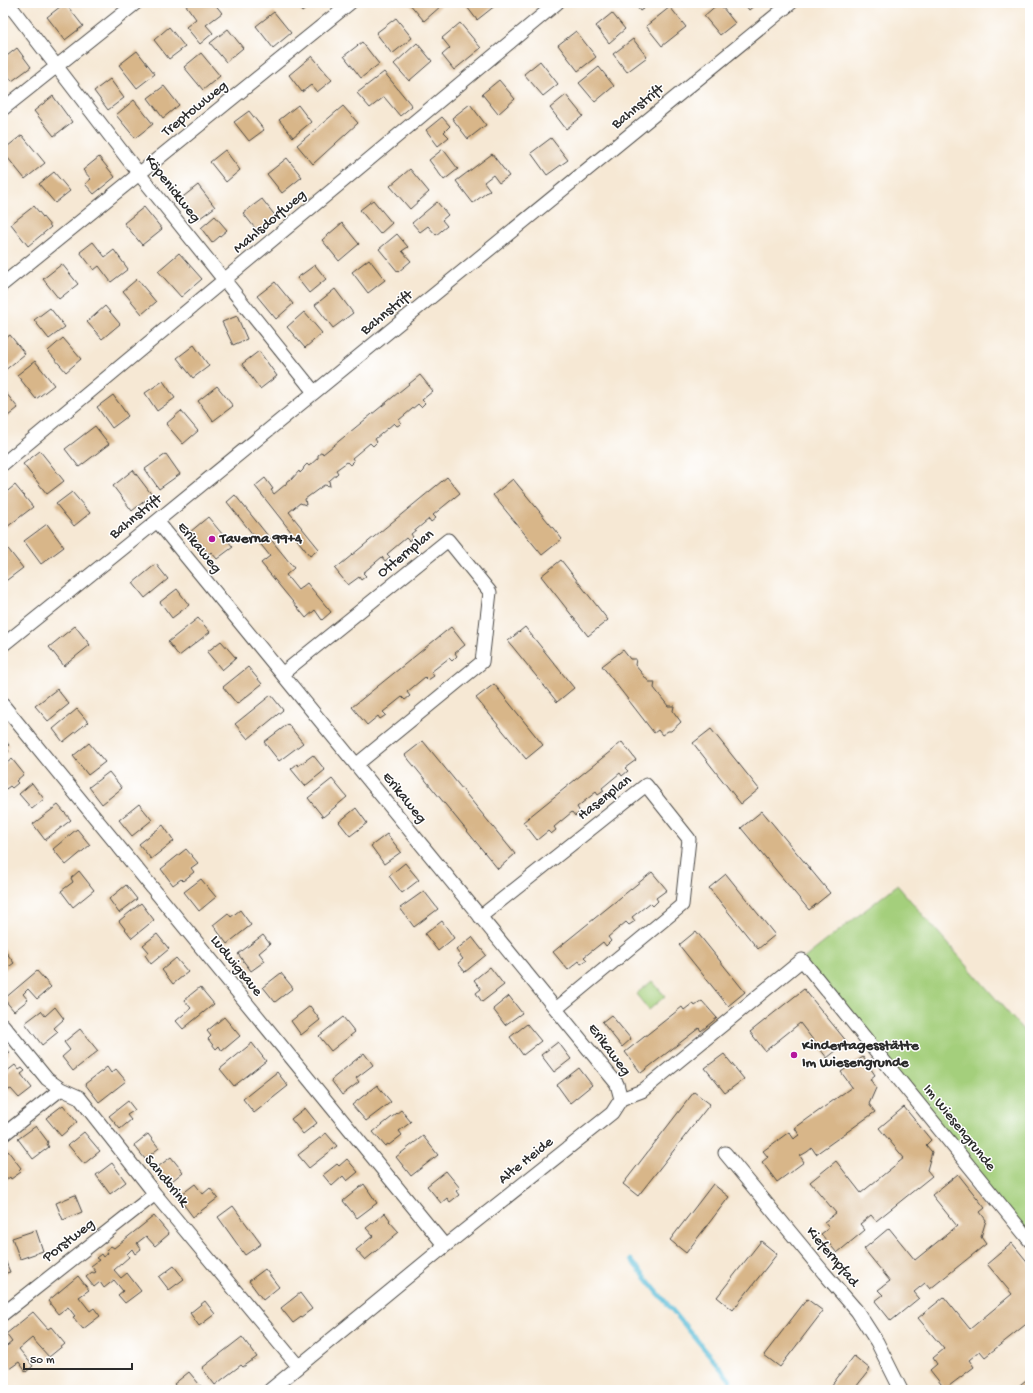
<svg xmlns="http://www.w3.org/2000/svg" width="1033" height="1393" viewBox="0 0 1033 1393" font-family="'Gochi Hand',sans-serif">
<rect width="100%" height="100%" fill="#fff"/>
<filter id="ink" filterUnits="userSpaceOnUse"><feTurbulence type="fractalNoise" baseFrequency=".025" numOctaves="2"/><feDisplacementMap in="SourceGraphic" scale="8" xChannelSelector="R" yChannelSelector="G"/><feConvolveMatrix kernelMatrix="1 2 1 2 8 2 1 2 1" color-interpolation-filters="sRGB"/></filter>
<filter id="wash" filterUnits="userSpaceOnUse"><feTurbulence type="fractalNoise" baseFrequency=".012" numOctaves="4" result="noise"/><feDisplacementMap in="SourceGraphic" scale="16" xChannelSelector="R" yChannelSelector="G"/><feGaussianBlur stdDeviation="0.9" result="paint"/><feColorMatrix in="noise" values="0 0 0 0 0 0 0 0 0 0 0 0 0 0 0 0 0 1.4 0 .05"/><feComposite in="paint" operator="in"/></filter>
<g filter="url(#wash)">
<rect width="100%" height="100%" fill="#f6e8d4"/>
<path fill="#a4cf7c" stroke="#687d54" d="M897,885l133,153v203l-228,-281z
M652,981l13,15 -16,14 -13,-16z"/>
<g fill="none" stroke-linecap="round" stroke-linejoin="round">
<path stroke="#59bcd7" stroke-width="4.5" d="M631,1260l99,120"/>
</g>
<g id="blocks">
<path fill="#d8b689" d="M65,3l18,23 -18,14 -18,-23z
M187,3h27l8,10 -16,12 7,8 -13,11 -14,-17 10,-8 -11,-15z
M296,3h18l-12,9z
M409,3h29l3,3 -17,15z
M464,3h30l2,2 -19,15z
M634,3h17l-11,8z
M719,3l16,20 -15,12 -16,-19z
M744,3h13l-8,7z
M670,7l16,20 -24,19 -16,-20z
M274,12l17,21 -18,15 -17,-22z
M612,13l13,16 -16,14 -13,-17z
M396,18l16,20 -20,16 -16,-21z
M460,23l21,25 -27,22 -12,-15 8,-7 -8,-10z
M169,27l16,20 -16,12 -15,-19z
M228,29l15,19 -17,14 -16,-19z
M576,31l20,26 -18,14 -20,-26z
M633,39l14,18 -20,15 -14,-18z
M362,42l17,22 -18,14 -17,-22z
M417,43l15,18 -23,20 -15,-17z
M17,48l14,19 -19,14 -9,-12v-10z
M137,51l18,23 -18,14 -18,-23z
M201,53l19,23 -17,14 -19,-23z
M312,56l20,24 -15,12 -6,-7 -9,7 -13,-17z
M540,61l18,23 -15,12 -19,-22z
M599,67l15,19 -19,16 -16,-19z
M384,72l28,34 -12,10 -16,-19 -14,11 -13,-15z
M110,79l14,19 -16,12 -14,-19z
M499,80l16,19 -17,15 -16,-20z
M164,86l15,19 -16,13 -15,-20z
M566,95l17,21 -17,13 -16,-21z
M53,96l19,26 -18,14 -20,-25z
M134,100l19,24 -18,14 -19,-23z
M470,104l16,21 -18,14 -16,-21z
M298,105l13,17 -18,15 -14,-17z
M343,106l15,17 -45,41 -16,-19z
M249,111l15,19 -15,11 -15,-19z
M442,117l8,9 -6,6 5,5 -11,9 -12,-16z
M22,135l23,28 -20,16 -22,-27v-2z
M551,138l17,22 -21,15 -16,-22z
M443,149l15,20 -14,11 -15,-20z
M225,150l15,20 -14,12 -16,-20z
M492,154l17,22 -10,7 -6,-8 -9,7 6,8 -17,13 -17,-22z
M99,157l16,20 -21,17 -9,-10 6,-5 -8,-9z
M287,158l15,19 -20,16 -15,-19z
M410,169l19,23 -19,17 -20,-23z
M54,172l16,19 -15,12 -16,-19z
M198,185l17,22 -19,14 -17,-21z
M262,199l15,19 -19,14 -15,-19z
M373,200l19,23 -12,11 -20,-24z
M437,202l11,13 -6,5 5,6 -11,9 -8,-9 -8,6 -8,-9z
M34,206l17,21 -23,19 -17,-22z
M144,207l18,22 -20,16 -18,-22z
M215,216l12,14 -15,13 -11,-15z
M342,223l17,21 -20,17 -17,-21z
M397,234l11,13 -6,4 9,10 -13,11 -19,-23z
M93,242l12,15 9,-7 14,19 -17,13 -12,-16 -5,4 -14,-18z
M179,253l23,26 -21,18 -23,-26z
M369,259l16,21 -17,13 -16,-21z
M62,264l16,20 -19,15 -16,-20z
M315,265l11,14 -17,14 -12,-15z
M137,279l19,23 -14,12 -19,-23z
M275,282l18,22 -17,15 -19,-23z
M335,289l18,24 -20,15 -18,-23z
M105,306l15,18 -18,15 -15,-17z
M50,308l15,19 -16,12 -15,-19z
M304,312l18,21 -17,15 -18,-21z
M237,316l10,23 -14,6 -11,-23z
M10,335l15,19 -21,17 -1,-31z
M63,338l18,21 -15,13 -18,-21z
M194,345l15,21 -16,12 -16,-20z
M259,351l18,25 -17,13 -18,-25z
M35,361l19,24 -18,14 -19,-24z
M420,375l13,16 -11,9 3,3 -4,4 -3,-3 -19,16 2,3 -2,2 -2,1 -3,-3 -19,16 2,3 -4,4 -3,-3 -18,15 2,3 -4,4 -3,-3 -11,8 2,3 -9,8 1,5 -6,-1 -19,14 1,6 -6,-2 -11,9 30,37 -9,7 -55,-70 10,-8 8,11 -2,1 3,4 12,-10 1,-3 3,-2 1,1 8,-9 1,2 3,-3 1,-3 3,-3 2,2 9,-8v-3l4,-3 1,2z
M163,381l12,17 -18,13 -12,-18z
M217,386l16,20 -20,15 -15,-20z
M6,393l12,15 -15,12v-25z
M113,395l15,21 -16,12 -15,-21z
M181,411l17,20 -15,13 -17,-20z
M95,426l14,18 -30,23 -14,-18z
M40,451l24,30 -17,13 -24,-30z
M166,454l14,20 -21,15 -14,-20z
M133,470l19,25 -20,16 -19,-25z
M447,477l13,16 -27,22 3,3 -5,4 -2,-3 -18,15 2,3 -4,4 -3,-3 -19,16 3,3 -5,4 -3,-4 -19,16 3,3 -5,4 -2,-3 -11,8 -13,-16z
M513,479l49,60 -20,16 -49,-60z
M15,485l18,22 -26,20 -4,-5v-27z
M72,492l18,21 -16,13 -18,-22z
M235,495l59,73 -8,7 12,15 9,-7 24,29 -9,8 -7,-10 -9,8 -45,-55 9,-7 -43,-54z
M208,517l25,30 -16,12 -6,-7 -2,2 -19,-22z
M47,524l17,23 -23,17 -17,-23z
M5,545l18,23 -20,15v-36z
M561,560l47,60 -20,16 -47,-60z
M156,564l12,15 -23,19 -12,-15z
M177,589l12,16 -17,13 -12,-16z
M198,618l12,14 -31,24 -11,-14z
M75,626l15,19 -26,21 -15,-19z
M451,627l14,18 -10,8 2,3 -5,5 -3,-3 -18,14 3,4 -6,4 -3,-3 -18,15 3,4 -5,4 -3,-3 -10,8 -9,7 3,3 -6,4 -2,-3 -11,9 -15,-18z
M525,627l49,61 -17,14 -49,-61z
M221,641l15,17 -14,12 -15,-18z
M623,650l7,9h6l-1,6 14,17h6l-1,6 14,18h6l-1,5 8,11 -10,9h-3l-6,4 -4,-5 -4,3 -52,-67z
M248,667l14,17 -25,20 -14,-17z
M494,684l49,61 -17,14 -50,-61z
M57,689l12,15 -21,17 -13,-15z
M271,695l12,15 -35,29 -13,-15z
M77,709l11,13 -25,20 -10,-13z
M288,724l15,19 -24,18 -15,-19z
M711,729l48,60 -18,15 -48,-61z
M3,738l6,7 -3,3 3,3 -6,4z
M423,741l92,113 -17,15 -93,-114z
M622,742l14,18 -11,8 3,3 -6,5 -2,-3 -18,15 2,3 -6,4 -2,-3 -19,15 3,5 -5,4 -3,-4 -18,15 2,3 -5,4 -3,-3 -11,9 -14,-18z
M89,743l16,19 -17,13 -15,-19z
M313,755l12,15 -20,16 -14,-17 6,-5 1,2z
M12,759l12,15 -8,7 2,2 -6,5 -2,-2 -4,3 -3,-3v-20z
M109,772l13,16 -20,16 -13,-17z
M332,779l15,18 -24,20 -15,-19z
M32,783l12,16 -12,10 -13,-15z
M139,804l13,16 -20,16 -13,-16z
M58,805l13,15 -26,20 -12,-16z
M356,808l11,15 -17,13 -11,-14z
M762,811l68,82 -21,17 -68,-82z
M163,825l11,16 -23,18 -12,-15z
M77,829l13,16 -24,20 -13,-16z
M387,834l14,18 -17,12 -13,-18z
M186,849l12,14 -7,5 3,4 -11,9 -2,-2 -8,6 -12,-16z
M405,863l14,17 -17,13 -13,-17z
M79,871l15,19 -21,17 -12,-16 12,-9 -2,-4z
M652,872l15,18 -11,8 2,3 -5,5 -3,-3 -18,14 3,4 -6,4 -3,-3 -18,15 3,4 -5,5 -3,-4 -19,15 3,3 -6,4 -2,-3 -11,9 -15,-18z
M726,874l49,61 -17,14 -49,-61z
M201,879l15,18 -17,14 -15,-19z
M126,885l11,14 -18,14 -10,-14z
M424,891l14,18 -24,18 -14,-19z
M141,903l13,17 -22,18 -13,-17z
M240,910l11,15 -24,19 -14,-19 15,-12 3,4z
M442,921l12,17 -16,13 -13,-17z
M696,931l49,61 -17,14 -49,-61z
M157,934l12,15 -18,15 -6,-9 4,-3 -6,-7z
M263,935l7,9 -11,9 6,8 -14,10 -13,-17z
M472,937l14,18 -21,17 -7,-9 5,-4 -7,-9z
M3,948l11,15 -11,8z
M176,958l12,14 -15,12 -11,-14z
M490,967l14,18 -22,17 -6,-9 5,-4 -7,-9z
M37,971l14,16 -14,12 -9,-10 -5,5 5,6 -14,11 -10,-12z
M281,973l12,15 -18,14 -12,-15z
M200,987l14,17 -31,25 -7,-8 15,-13 -7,-8z
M804,989l43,53 -20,16 -27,-35 -35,28 -15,-19z
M509,996l13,17 -17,12 -12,-16z
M702,1001l15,17 -16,13 -2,-3 -58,45 -16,-21 57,-45 2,3 9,-7 2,3z
M310,1006l10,14 -19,15 -10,-14z
M55,1007l9,12 -10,9 4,4 -16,13 -17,-22 16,-12 4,5z
M611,1015l20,24 -9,8 -20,-25z
M224,1017l16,19 -18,15 -3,-5 -3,3 -8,-10 3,-3 -4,-5z
M343,1017l12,15 -24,19 -12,-15z
M527,1024l14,17 -18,14 -13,-18z
M80,1029l18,22 -25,20 -11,-14 8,-7 -6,-8z
M558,1042l13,17 -17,13 -13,-17z
M252,1043l14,18 -32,25 -14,-17z
M3,1044l7,9 -6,5 4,4 -5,4z
M364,1053l9,12 -17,13 3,4 -17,13 -11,-15z
M724,1054l20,25 -19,14 -20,-25z
M863,1057l12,18 -5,4 6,9 -7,16 6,8 -59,42 -4,-6 -5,4 -7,4 4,6 -27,20 -15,-20 6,-5 -5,-6 26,-19 5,7 2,-2 3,-2 -4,-7 57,-41 -11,-15z
M15,1065l4,5 3,-2 3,3 -4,3 11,14 -13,10 -8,-9 -2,1 -5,-6 3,-2 -4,-5 2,-2h-2v-7l3,4z
M107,1067l4,6 5,-4 10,12 -27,21 -14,-18z
M579,1068l13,17 -22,18 -13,-18z
M277,1072l11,14 -34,27 -11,-14z
M377,1085l14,17 -25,19 -14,-16z
M694,1092l16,12 -72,92 -15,-12z
M128,1101l7,9 -8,5 4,5 -11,9 -11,-13z
M63,1105l14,17 -16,14 -15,-18z
M904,1107l27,33 -5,5 6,7 -5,18 5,6 -56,45 -5,-6 -11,9 5,6 -28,23 -16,-19 8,-6 -5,-6 12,-9 -26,-31 26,-21 25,32 43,-35 -25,-30z
M305,1108l12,15 -14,11 -12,-15z
M401,1110l10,12 -12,9 3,4 -13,10 -1,-1 -3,2 -12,-14z
M36,1126l12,16 -1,2 2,3 -16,12 -15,-20z
M84,1132l16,19 -16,13 -16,-19z
M326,1133l11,13 -28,22 -11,-13z
M148,1134l11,14 -14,11 -11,-14z
M423,1136l15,19 -27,21 -15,-19z
M8,1151l13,17 -2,2 2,2 -10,7 -1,-2 -5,4 -2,-2v-24z
M171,1157l12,15 -16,13 -12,-16z
M347,1159l11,13 -11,9 -4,-5 -11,10 -9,-11 14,-11 2,2z
M112,1163l14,19 -16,12 -14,-19z
M446,1171l14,17 -4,3 3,4 -9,7 -3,-4 -6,5 -14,-17z
M958,1174l27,34 -5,4 6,8 -5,17 5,7 -56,45 -5,-6 -11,9 5,6 -28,23 -16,-20 8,-6 -5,-5 12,-9 -26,-32 25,-21 26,32 42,-34 -25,-31z
M195,1184l8,10 7,-6 8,10 -25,19 -15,-20z
M364,1184l13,19 -20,15 -14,-17z
M713,1184l16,13 -43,56 -16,-13z
M75,1195l7,17 -19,8 -7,-17z
M233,1206l28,38 -16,11 -27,-38z
M385,1213l5,7 -1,1 10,11 -34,28 -9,-10 17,-14 -7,-8z
M154,1216l15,18 -14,12 -9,-10 -9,7 4,6 -6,5 -3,-5 -5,5 2,3 -15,13 7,8 6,-5 14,18 -16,12 -7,-8 5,-4 -9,-11 -10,8 -4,-6 -6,5 -8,-10 6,-5 2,1 2,-1 -5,-6 8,-6 -3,-2 5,-4 2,3 5,-4 -2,-3 5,-4 3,2z
M36,1230l7,21 -23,8 -8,-21z
M761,1241l16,13 -44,56 -16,-13z
M1012,1243l18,22v56l-45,36 -5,-6 -11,9 5,7 -29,22 -15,-19 7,-6 -4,-6 11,-9 -26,-31 26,-21 26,32 42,-35 -25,-30z
M3,1255l7,17 -7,2z
M174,1266l10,13 -15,11 -10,-13z
M265,1269l14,18 -16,13 -14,-19z
M78,1276l11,14 -10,7 11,14 4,-3 6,8 -17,13 -10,-12 2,-1 -7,-9 -10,7 -10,-13z
M300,1293l12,16 -19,14 -12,-15z
M807,1299l16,12 -43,56 -16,-12z
M205,1301l10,13 -16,12 -9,-13z
M33,1312l15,17 3,-2 14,17 -16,13 -17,-19 -13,11 14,17 -7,6 -7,-10 -10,7 -6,-7v-13l9,-7 -6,-8z
M242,1337l15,20 -14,10 -2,-2 -26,20 -13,-17z
M854,1356l16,13 -14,18 -2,3h-26z
M189,1372l15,18h-25l-5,-6z
M1030,1377v13h-16l7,-6z"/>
</g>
</g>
<g filter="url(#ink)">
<use href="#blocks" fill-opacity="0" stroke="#494744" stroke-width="1"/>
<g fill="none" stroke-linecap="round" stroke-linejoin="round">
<defs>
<path id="minor" d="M8,3l132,172 174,217
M3,109l133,-106
M3,284l347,-281
M3,464l554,-461
M157,521l460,563 4,15
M3,645l154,-124 634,-518
M282,674l166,-134 42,52 -8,70 -126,103
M3,705l442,541
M480,917l166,-132 43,54 -7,66 -126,104
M3,1025l44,54 14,10 18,8 76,97 143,172
M3,1135l58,-46
M725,1153l99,120 33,38 20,31 24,48
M3,1314l152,-120
M270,1390l175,-144 167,-133 9,-14 21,-8 160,-131 228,281"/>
</defs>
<use href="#minor" stroke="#494744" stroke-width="15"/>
<use href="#minor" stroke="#fff" stroke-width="13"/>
</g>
</g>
<g fill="#b5179e" stroke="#fff" stroke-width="1.5">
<circle cx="212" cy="539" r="4"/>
<circle cx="794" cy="1055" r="4"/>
</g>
<g text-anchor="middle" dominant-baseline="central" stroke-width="3" stroke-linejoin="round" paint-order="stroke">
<g font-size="15" fill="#2b2b2b" stroke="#fff">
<text transform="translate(638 107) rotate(-39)">Bahnstrift</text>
<text transform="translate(195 109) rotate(-39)">Treptowweg</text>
<text transform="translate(172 189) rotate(52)">Köpenickweg</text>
<text transform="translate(270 222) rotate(-40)">Mahlsdorfweg</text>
<text transform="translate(387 313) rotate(-39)">Bahnstrift</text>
<text transform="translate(136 517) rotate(-39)">Bahnstrift</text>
<text transform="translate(199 548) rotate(51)">Erikaweg</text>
<text transform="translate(406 554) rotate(-39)">Otternplan</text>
<text transform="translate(404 798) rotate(51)">Erikaweg</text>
<text transform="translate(605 798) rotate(-38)">Hasenplan</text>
<text transform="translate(236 966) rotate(51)">Ludwigsaue</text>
<text transform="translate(609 1050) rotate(53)">Erikaweg</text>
<text transform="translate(959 1128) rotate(51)">Im Wiesengrunde</text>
<text transform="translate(526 1161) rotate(-39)">Alte Heide</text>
<text transform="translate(166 1181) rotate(51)">Sandbrink</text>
<text transform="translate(69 1241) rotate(-38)">Porstweg</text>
<text transform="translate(832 1257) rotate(50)">Kiefernpfad</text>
</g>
<g font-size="15" font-weight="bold" fill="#2b2b2b" stroke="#fff" text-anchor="start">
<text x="220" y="539">Taverna 99+4</text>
<text x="802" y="1046">Kindertagesstätte<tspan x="802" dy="17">Im Wiesengrunde</tspan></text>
</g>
</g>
<rect width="1033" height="1393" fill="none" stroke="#fff" stroke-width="16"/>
<path d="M24 1363v6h108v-6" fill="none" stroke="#2b2b2b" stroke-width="2"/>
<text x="30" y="1363" font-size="12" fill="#2b2b2b" stroke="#ffffff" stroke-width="3" paint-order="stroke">50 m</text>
</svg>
